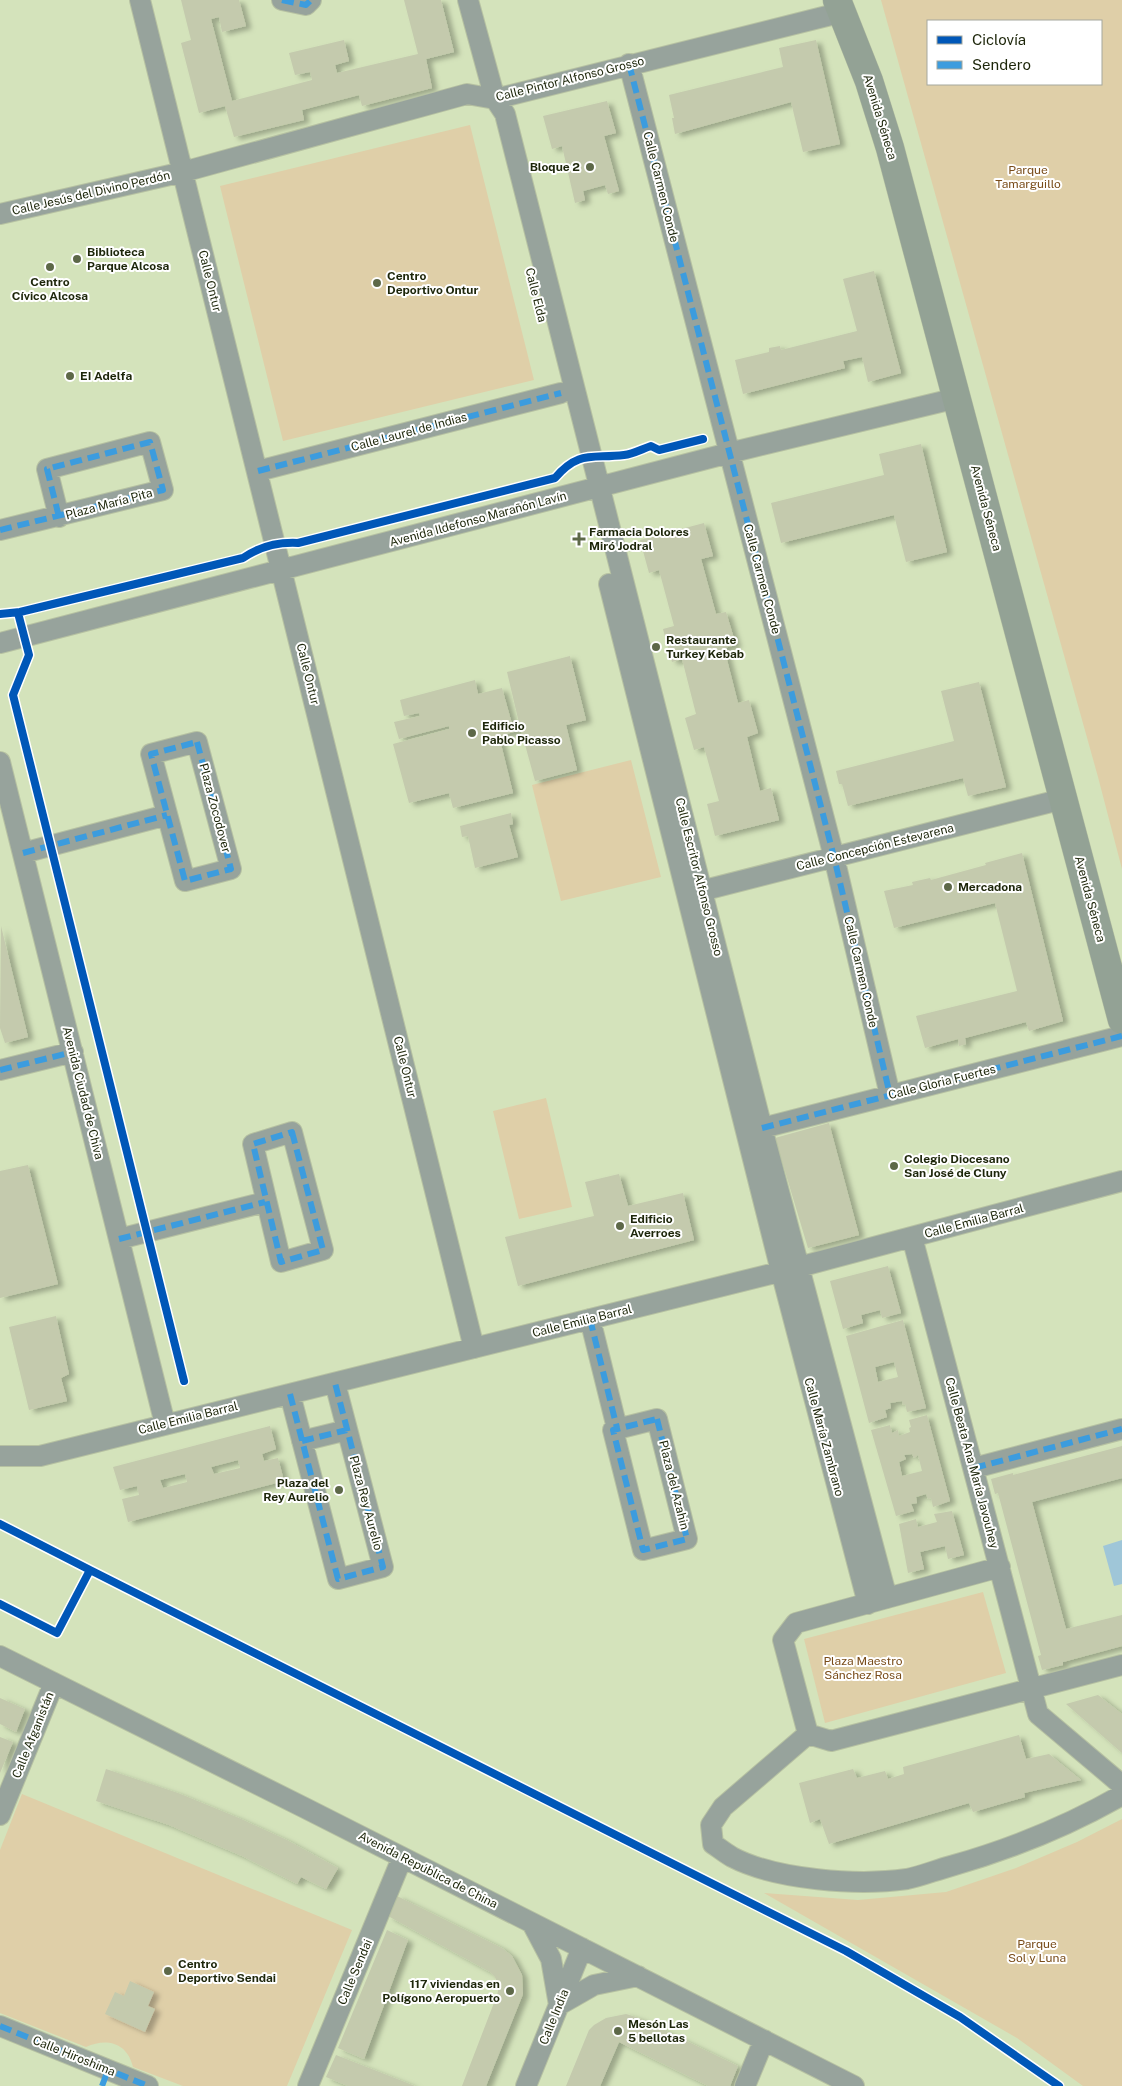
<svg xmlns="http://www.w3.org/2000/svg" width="1122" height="2086" viewBox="0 0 1122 2086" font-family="'Public Sans',sans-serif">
<defs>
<filter id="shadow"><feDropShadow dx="5.5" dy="3" stdDeviation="2.5" flood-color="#0004"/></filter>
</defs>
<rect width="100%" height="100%" fill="#d4e3bb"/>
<path fill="#dfcfa8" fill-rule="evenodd" d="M881,0h241v869l-24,-92zM1101,21v63h-173v-63z
M470,125l64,255 -251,61 -63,-255z
M631,760l30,117 -100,24 -29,-116z
M546,1098l26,109 -53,12 -26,-108z
M983,1592l23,81 -181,50 -21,-84z
M22,1794l330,136 -65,156h-104l-50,-19c-6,-25 -27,-29 -47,-20l-86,-34v-163z
M1122,1819v267h-39l-66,-48 -253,-145 94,7 88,-8 70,-24 61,-26z"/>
<path fill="#9fc6d8" d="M1122,1540v44l-8,2 -11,-40z"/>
<path fill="#c4caad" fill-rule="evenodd" filter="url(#shadow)" d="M181,0h58l7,26 -24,6 -3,-15 -8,2 21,82 80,-21 -2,-8 -15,3 -6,-22 55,-13 5,21 -14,4 2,8 81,-19 -14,-54h37l13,52 -28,7 6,29 -70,18 -3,-11 -57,15 2,10 -70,17 -9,-31 -26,7 -18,-70 10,-3z
M816,40l24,104 -37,8 -12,-50 -116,32 -3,-16h2l-5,-23 114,-28 -4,-19z
M607,101l9,32 -12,3 15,55 -11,3 -3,-9 -22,6 2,9 -10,3 -13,-57 -10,3 -9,-33z
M874,271l27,102 -33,9 -6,-25 -19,4 2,7 -102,26 -8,-34 34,-8v-4l11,-2 1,4 76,-19 -14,-52z
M921,444l26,108 -41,10 -12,-47 -113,28 -10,-40 113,-28 -5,-21z
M704,523l9,33 -12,3 15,55 10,-2 10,33 -12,3 14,55 11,-3 9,33 -11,4 13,54 11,-3 8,32 -64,16 -8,-32 12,-3 -15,-54 -10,3 -9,-32 11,-4 -14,-55 -10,3 -9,-33 11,-3 -15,-56 -10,3 -9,-33z
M570,656l16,64 -20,5 11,45 -42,11 -14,-51 -22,6 14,57 -60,15 -4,-15 -40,10 -16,-59 56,-15v-3l-50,13 -5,-17 26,-6 -1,-3 -15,3 -4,-16 75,-20 3,14 24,-6 10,36 7,-1 -12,-51z
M979,682l27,105 -38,9 -5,-18 -115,28 -6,-22h-3l-3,-13 118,-30 -13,-50z
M511,813l2,11 -4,1 9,32 -43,11 -7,-32 -6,1 -2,-11z
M1022,853l41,168 -34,10 -3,-9 -61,16 1,6 -7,2 -1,-7 -33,9 -9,-32 101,-25 -22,-88 -101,25 -10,-37 29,-6 -1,-3 18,-4 1,2 55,-15 -1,-2z
M1,926l27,111 -23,6 -5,-15z
M829,1123l30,112 -51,13 -33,-110z
M28,1165l30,119 -58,14v-127z
M619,1174l9,32 55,-13 11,47 -176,46 -13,-49 89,-21 -9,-34z
M888,1266l13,47 -19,5 -2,-8 -19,5 2,8 -20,6 -13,-48z
M56,1316l13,58 -8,4 6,23 -38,9 -20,-83z
M903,1320l23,88 -19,4 -2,-8 -2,1 -1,-4 -12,2 1,5 -6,2 2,7 -18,6 -23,-87zM894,1362l4,15 -20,5 -3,-15z
M927,1415l23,86 -17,6 -2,-9 -3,1 -2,-5 -10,3 1,6 -6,1 3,7 -18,5 -25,-86 19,-5 2,8 6,-3 1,6 11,-4 -1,-4 2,-1 -2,-7zM912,1454l2,4 4,-3 4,16 -20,5 -3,-14 7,-3 -2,-4z
M270,1426l6,23 -14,5 2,7 14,-3 6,23 -156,41 -6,-23 17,-4 -2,-9 -17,4 -7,-23zM238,1460l2,8 -26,6 -3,-7zM185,1474l2,8 -24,6 -3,-8z
M1122,1446v32l-90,24 34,127 56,-14v31l-59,16v3l-21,5 -4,-14 3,-1 -43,-162 -3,1 -4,-15 22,-6v2z
M952,1511l12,44 -16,4 -3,-13 -25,6 4,17 -16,4 -9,-49 17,-5 2,8 19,-5 -3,-8z
M1098,1695l24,19v39l-56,-49z
M0,1698l25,11 -9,23 -16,-8z
M1019,1735l7,24 23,-5 32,26 -57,13 1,4 -52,15 -4,-9 -140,41 -9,-25 -10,4 -11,-40 54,-14 4,9 28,-7 3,8 16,-5 -1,-7z
M0,1737l13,5 -13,31z
M106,1769l72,24 61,25 48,22 51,28 -12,21 -25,-12 -4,7 -55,-28 -73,-31 -73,-24z
M397,1896l105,52 10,8 10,19 1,19 -37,92h-24l35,-91 2,-8 -4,-10 -5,-5 -102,-56z
M387,1930l21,10 -44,119 -26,-11z
M130,1981l24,11 -6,14 7,3 -10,23 -40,-18 10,-22 9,4z
M626,2014l13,4 99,48 -8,20h-22l-89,-44 -19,44h-34l23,-56 5,-5 12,-7z
M336,2055l79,31h-67l-22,-9z"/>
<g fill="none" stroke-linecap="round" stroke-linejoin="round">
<defs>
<path id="street" d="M140,0l334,1348
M282,0l24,5 5,-5
M468,0l27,99 10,15 257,1014 125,470
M629,64l205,793 56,238
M0,214l183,-42 284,-78 28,5 348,-87
M258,471l303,-78
M0,530l163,-40 -13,-48 -103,27 12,48
M609,584l172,687 87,333
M0,643l729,-190 228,-55
M197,742l34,127 -46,12 -34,-127z
M0,762l165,662
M23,853l144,-38
M689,894l374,-95
M0,1070l73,-18
M762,1128l360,-92
M292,1132l31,118 -42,12 -28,-118z
M912,1237l126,477 84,71
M119,1239l146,-37
M590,1319l27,109
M290,1394l48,185 45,-12 -48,-184
M657,1419l30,120 -44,11 -30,-120z
M302,1441l45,-11
M0,1456h40l759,-189 323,-86
M974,1468l148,-39
M0,1656l305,152 549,278
M808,1734l-85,73 -12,18 2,19c6,4 12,9 19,13 44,23 126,29 175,22 15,-3 29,-9 44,-13 60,-17 117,-40 171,-71
M808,1734l-25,-94 13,-17 204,-56
M808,1734l23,7 291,-76
M0,1815l54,-132
M532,1923l19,36 8,46 35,-20 44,-9
M0,2026l148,60
M308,2086l94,-228
M526,2086l56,-138
M745,2086l19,-46"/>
<path id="secondary" d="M837,0l32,81 21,67 232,872"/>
</defs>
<use href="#street" stroke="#b6c1a2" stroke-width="22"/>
<use href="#secondary" stroke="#b6c1a2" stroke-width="29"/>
<use href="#street" stroke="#97a39c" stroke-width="20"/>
<use href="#secondary" stroke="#93a295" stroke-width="28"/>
<path stroke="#3c9cde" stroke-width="6" stroke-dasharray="12 6" stroke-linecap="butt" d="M282,0l24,5 5,-5
M629,64l205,793 56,238
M258,471l303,-78
M0,530l163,-40 -13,-48 -103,27 12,48
M197,742l34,127 -46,12 -34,-127z
M23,853l144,-38
M0,1070l73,-18
M762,1128l360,-92
M292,1132l31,118 -42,12 -28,-118z
M119,1239l146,-37
M590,1319l27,109
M290,1394l48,185 45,-12 -48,-184
M657,1419l30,120 -44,11 -30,-120z
M302,1441l45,-11
M974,1468l148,-39
M0,2026l148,60
M102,2086l6,-16"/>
<defs>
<path id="cycleway" d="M18,613l11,42 -16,40 171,686
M0,614l20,-2 223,-54c16,-11 35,-16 55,-15l257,-65c24,-28 37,-19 69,-23 9,-1 18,-6 27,-9l8,4 44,-11
M0,1524l90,46
M0,1604l57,29 33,-63 756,381 114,66 99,69"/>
</defs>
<use href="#cycleway" stroke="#fff" stroke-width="11"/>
<use href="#cycleway" stroke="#0057b8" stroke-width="8"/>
</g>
<g fill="#5d6848" stroke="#fff" stroke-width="2">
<circle cx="590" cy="167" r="5"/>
<circle cx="77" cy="259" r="5"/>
<circle cx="50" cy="267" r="5"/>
<circle cx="377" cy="283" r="5"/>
<circle cx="70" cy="376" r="5"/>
<path d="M576.5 531.5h5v5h5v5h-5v5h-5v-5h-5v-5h5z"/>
<circle cx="656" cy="647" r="5"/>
<circle cx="472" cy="733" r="5"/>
<circle cx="948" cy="887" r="5"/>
<circle cx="894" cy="1166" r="5"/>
<circle cx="620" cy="1226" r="5"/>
<circle cx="339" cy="1490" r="5"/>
<circle cx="168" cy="1971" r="5"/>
<circle cx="510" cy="1991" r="5"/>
<circle cx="618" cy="2031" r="5"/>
</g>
<g text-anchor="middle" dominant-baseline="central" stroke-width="4" stroke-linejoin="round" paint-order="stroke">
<g font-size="12" fill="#1d260a" stroke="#fff">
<text transform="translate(570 79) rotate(-14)">Calle Pintor Alfonso Grosso</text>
<text transform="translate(880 117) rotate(73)">Avenida Séneca</text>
<text transform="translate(661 187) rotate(76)">Calle Carmen Conde</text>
<text transform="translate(91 193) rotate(-13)">Calle Jesús del Divino Perdón</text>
<text transform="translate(210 281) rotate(76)">Calle Ontur</text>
<text transform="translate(536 295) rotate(76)">Calle Elda</text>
<text transform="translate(409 432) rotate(-15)">Calle Laurel de Indias</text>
<text transform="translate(109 504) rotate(-15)">Plaza María Pita</text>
<text transform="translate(986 508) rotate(75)">Avenida Séneca</text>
<text transform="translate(478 519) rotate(-15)">Avenida Ildefonso Marañón Lavín</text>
<text transform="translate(762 579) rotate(75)">Calle Carmen Conde</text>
<text transform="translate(308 674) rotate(76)">Calle Ontur</text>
<text transform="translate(215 808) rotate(75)">Plaza Zocodover</text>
<text transform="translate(875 847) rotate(-14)">Calle Concepción Estevarena</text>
<text transform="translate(699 877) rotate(76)">Calle Escritor Alfonso Grosso</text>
<text transform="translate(1090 899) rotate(75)">Avenida Séneca</text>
<text transform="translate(861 972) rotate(77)">Calle Carmen Conde</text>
<text transform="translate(405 1067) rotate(76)">Calle Ontur</text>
<text transform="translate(942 1082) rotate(-14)">Calle Gloria Fuertes</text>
<text transform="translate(83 1093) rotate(76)">Avenida Ciudad de Chiva</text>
<text transform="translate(974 1221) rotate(-15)">Calle Emilia Barral</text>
<text transform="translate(582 1321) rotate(-14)">Calle Emilia Barral</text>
<text transform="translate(188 1418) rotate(-14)">Calle Emilia Barral</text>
<text transform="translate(824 1437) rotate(75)">Calle María Zambrano</text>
<text transform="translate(972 1463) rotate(75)">Calle Beata Ana María Javouhey</text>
<text transform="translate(674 1485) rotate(76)">Plaza del Azahin</text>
<text transform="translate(366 1503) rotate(75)">Plaza Rey Aurelio</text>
<text transform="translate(33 1735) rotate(-68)">Calle Afganistán</text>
<text transform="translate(428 1870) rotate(27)">Avenida República de China</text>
<text transform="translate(355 1972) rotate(-67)">Calle Sendai</text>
<text transform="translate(554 2017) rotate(-68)">Calle India</text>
<text transform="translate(74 2056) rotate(22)">Calle Hiroshima</text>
</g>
<g font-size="12" font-weight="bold" fill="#1d260a" stroke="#fff" text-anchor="start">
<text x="580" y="167" text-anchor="end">Bloque 2</text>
<text x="87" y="252">Biblioteca<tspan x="87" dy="14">Parque Alcosa</tspan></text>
<text x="387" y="276">Centro<tspan x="387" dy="14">Deportivo Ontur</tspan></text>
<text x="50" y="282" text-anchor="middle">Centro<tspan x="50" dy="14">Cívico Alcosa</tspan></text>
<text x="80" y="376">EI Adelfa</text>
<text x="589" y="532">Farmacia Dolores<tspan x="589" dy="14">Miró Jodral</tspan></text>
<text x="666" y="640">Restaurante<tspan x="666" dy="14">Turkey Kebab</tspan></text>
<text x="482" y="726">Edificio<tspan x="482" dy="14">Pablo Picasso</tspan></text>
<text x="958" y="887">Mercadona</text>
<text x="904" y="1159">Colegio Diocesano<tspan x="904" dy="14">San José de Cluny</tspan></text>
<text x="630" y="1219">Edificio<tspan x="630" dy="14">Averroes</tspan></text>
<text x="329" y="1483" text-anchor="end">Plaza del<tspan x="329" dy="14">Rey Aurelio</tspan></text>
<text x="178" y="1964">Centro<tspan x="178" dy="14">Deportivo Sendai</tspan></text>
<text x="500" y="1984" text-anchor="end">117 viviendas en<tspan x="500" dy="14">Polígono Aeropuerto</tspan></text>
<text x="628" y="2024">Mesón Las<tspan x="628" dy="14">5 bellotas</tspan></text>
</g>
<g font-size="12" fill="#794c19" stroke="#fff">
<text x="1028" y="170">Parque<tspan x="1028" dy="14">Tamarguillo</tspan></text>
<text x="863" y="1661">Plaza Maestro<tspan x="863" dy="14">Sánchez Rosa</tspan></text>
<text x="1037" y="1944">Parque<tspan x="1037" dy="14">Sol y Luna</tspan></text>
</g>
</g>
<rect x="927" y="20" width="175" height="65" fill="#ffffff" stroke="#a5a89d"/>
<rect x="937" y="36" width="25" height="8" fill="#0057b8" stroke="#a5a89d"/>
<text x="972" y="45" font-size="15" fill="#1d260a">Ciclovía</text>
<rect x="937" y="61" width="25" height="8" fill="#3c9cde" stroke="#a5a89d"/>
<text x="972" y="70" font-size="15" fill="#1d260a">Sendero</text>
</svg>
